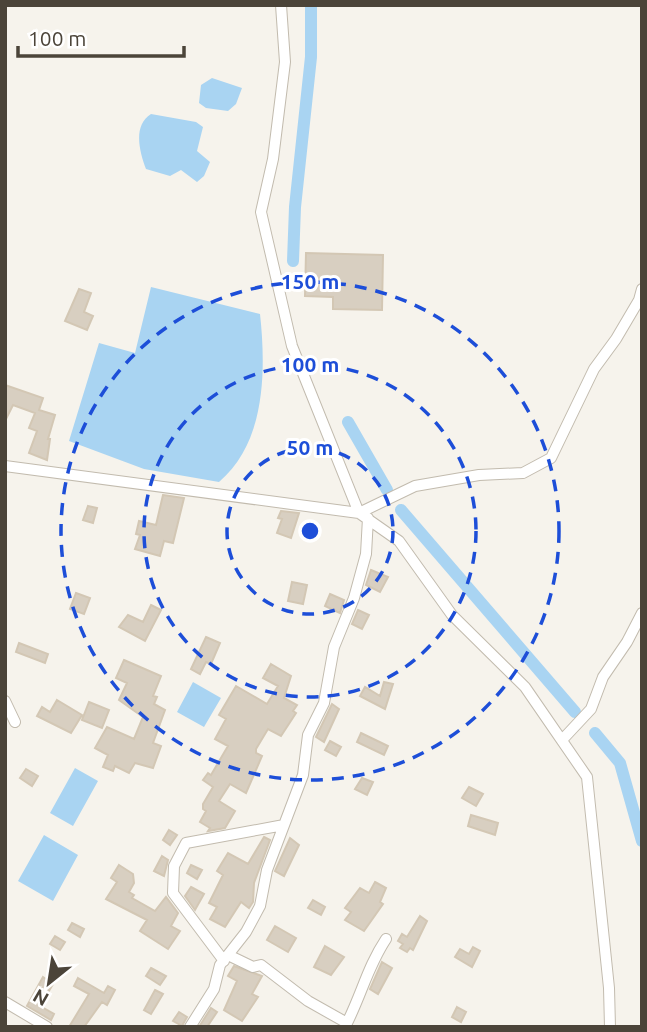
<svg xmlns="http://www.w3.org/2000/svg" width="647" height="1032" viewBox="0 0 647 1032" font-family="Ubuntu,sans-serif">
<rect width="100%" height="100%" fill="#f6f3ec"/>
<path fill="#a9d4f2" d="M212,78l30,10 -6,16 -8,7 -22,-3 -7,-5 2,-18z
M151,114l45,8 7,5 -6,24 13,11 -6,14 -7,6 -16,-12 -11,6 -24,-7c-7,-18 -13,-44 5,-55z
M151,287l109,27c6,55 6,129 -41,168l-75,-13 -75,-28 30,-98 36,10z
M193,682l28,16 -17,29 -27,-15z
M75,768l23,13 -25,45 -23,-13z
M44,835l34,20 -25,46 -35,-20z"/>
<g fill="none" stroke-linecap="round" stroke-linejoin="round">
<path stroke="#a9d4f2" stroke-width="12" d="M293,261l2,-54 16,-150v-52
M348,422l39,68
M401,510l174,202
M595,733l25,30 22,78"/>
</g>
<path fill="#d8cfc1" stroke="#d3c7b4" stroke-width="2" d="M306,253l77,2 -1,55 -49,-1v-12l-28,-1z
M79,289l12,4 -7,19 9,4 -6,14 -22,-9z
M5,385l38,13 -4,12 16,5 -7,24h2l-3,21 -18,-7 8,-22 -8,-3 6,-15 -22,-8 -8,16z
M163,495l21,3 -11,45 -9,-2 -4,15 -25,-7 5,-14 -4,-1 3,-13 17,4z
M88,506l9,2 -4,15 -10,-3z
M281,511l18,2 -8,25 -14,-5 5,-14 -4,-1z
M371,570l17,7 -8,15 -14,-7z
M292,582l15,3 -4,19 -15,-3z
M76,593l14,5 -6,16 -14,-5z
M330,594l14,6 -4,13 -15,-7z
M151,605l10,5 -16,31 -26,-14 9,-12 15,7z
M358,610l11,5 -7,14 -10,-5z
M206,637l14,6 -9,21 -5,-2 -6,12 -9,-5z
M19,643l29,11 -3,9 -29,-11z
M124,660l37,16 -8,20 4,1 -3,7 11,6 -12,33 8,3 -8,22 -18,-5 -6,10 -14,-7 -2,5 -10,-4 5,-12 -13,-7 12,-21 27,12 9,-22 -24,-17 8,-17 -11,-5z
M271,664l20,12 -7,22 13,7 -4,6 3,2 -15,23 -13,-7 -12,20v4l6,3 -16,37 -16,-9 -11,17 16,10 -10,17 -17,3 2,-3 -10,-6 6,-11 -3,-2v-5l10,-17 -10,-7 5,-7 3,2 17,-29 -13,-7 11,-20 -7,-4 17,-29 31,18 11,-18 -15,-8z
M384,682l9,2 -8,25 -25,-13 5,-9 15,9z
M57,700l25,15 -11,18 -34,-17 5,-9 8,5z
M89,702l20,8 -7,18 -20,-8z
M332,704l7,5 -15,33 -8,-5z
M361,733l27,13 -4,9 -27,-13z
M330,741l11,6 -5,9 -11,-6z
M26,769l12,7 -6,10 -12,-8z
M362,778l11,4 -6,13 -12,-6z
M469,787l14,7 -7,12 -14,-8z
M471,815l27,8 -3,12 -27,-9z
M169,830l8,5 -7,10 -7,-5z
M264,837l6,3 -16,43 -1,19 -4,6 -8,-6 -16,25 -15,-8 7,-12 -8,-4 14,-28 -6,-4 11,-18 20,11z
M290,838l9,7 -15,31 -9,-5z
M162,856l6,4 -4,16 -10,-5z
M119,865l14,9 1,9 -5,9 5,3 -2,3 23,13 11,-14 12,16 -7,13 9,5 -12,18 -28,-18 7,-11 -41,-21 11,-17 -6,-4z
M191,865l11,5 -5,9 -10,-6z
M375,882l11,6 -6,14 3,2 -19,27 -19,-11 6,-8 -6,-4 15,-20 9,5z
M191,887l13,7 -9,16 -10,-14z
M313,900l12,7 -4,8 -13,-7z
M420,916l7,5 -14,29 -3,-2 -3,4 -7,-4 3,-4 -5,-3 4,-7 5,3z
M72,923l12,6 -4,8 -12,-7z
M275,926l21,12 -8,14 -21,-12z
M55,936l10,6 -5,8 -10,-6z
M325,946l19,11 -13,18 -17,-8z
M473,947l7,4 -8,16 -17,-10 5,-8 9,5z
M382,962l10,6 -14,26 -8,-5z
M234,966l28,10 -10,18 6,3 -16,24 -18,-11 13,-29 -9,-5z
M151,968l15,8 -6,9 -14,-9z
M43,977l10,7 -13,22 14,8 -3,6 -24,-14z
M78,978l26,15 4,-7 7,4 -8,15 -5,-3 -18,25h-15l20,-33 -15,-8z
M155,990l8,4 -12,20 -7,-4z
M457,1007l9,5 -5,10 -9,-5z
M211,1008l6,4 -10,15h-8z
M179,1012l8,5 -5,9 -9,-5z"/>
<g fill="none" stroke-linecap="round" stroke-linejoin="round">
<defs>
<path id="minor" d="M281,5l4,57 -12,97 -12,53 31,134 67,167 40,28 53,74 73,72 62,90 22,211 1,39
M5,466l354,47 56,-27 64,-11 44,-2 28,-15 43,-89 22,-30 23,-39 3,-11
M5,701l10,21
M562,740l29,-31 12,-32 24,-35 15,-29
M228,955l25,12 8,-2 47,36 39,22c15,-30 21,-57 39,-84
M224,961l-51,-68 1,-27 12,-23 98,-18
M5,1002l42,25
M190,1027l24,-38 6,-24 26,-33 14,-26 7,-36 36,-95 5,-40 16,-32 10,-56 20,-49 12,-44 2,-36"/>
</defs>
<use href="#minor" stroke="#c2bbae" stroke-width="12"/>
<use href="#minor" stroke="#fff" stroke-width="10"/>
</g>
<g fill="none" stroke="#1d4ed8" stroke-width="3.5" stroke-dasharray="12 9">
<circle cx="310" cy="531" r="83"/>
<circle cx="310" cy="531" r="166"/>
<circle cx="310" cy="531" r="249"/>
</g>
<circle cx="310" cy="531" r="10" fill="#1d4ed8" stroke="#fff" stroke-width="3.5"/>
<g font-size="21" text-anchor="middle" font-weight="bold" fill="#1d4ed8" stroke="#fff" stroke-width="6" stroke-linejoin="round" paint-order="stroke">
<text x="310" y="289">150 m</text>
<text x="310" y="372">100 m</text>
<text x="310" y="455">50 m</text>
</g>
<rect width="647" height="1032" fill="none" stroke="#4b4439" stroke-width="14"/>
<g transform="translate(49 983) rotate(210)" stroke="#ffffff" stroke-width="5" paint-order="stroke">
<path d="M0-5L12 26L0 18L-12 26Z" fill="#4b4439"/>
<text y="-10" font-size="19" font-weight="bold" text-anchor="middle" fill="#4b4439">N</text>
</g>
<path d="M18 46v10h166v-10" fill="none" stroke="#4b4439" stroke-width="3.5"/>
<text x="28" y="46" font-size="21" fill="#4b4439" stroke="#ffffff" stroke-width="5" paint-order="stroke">100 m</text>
</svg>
